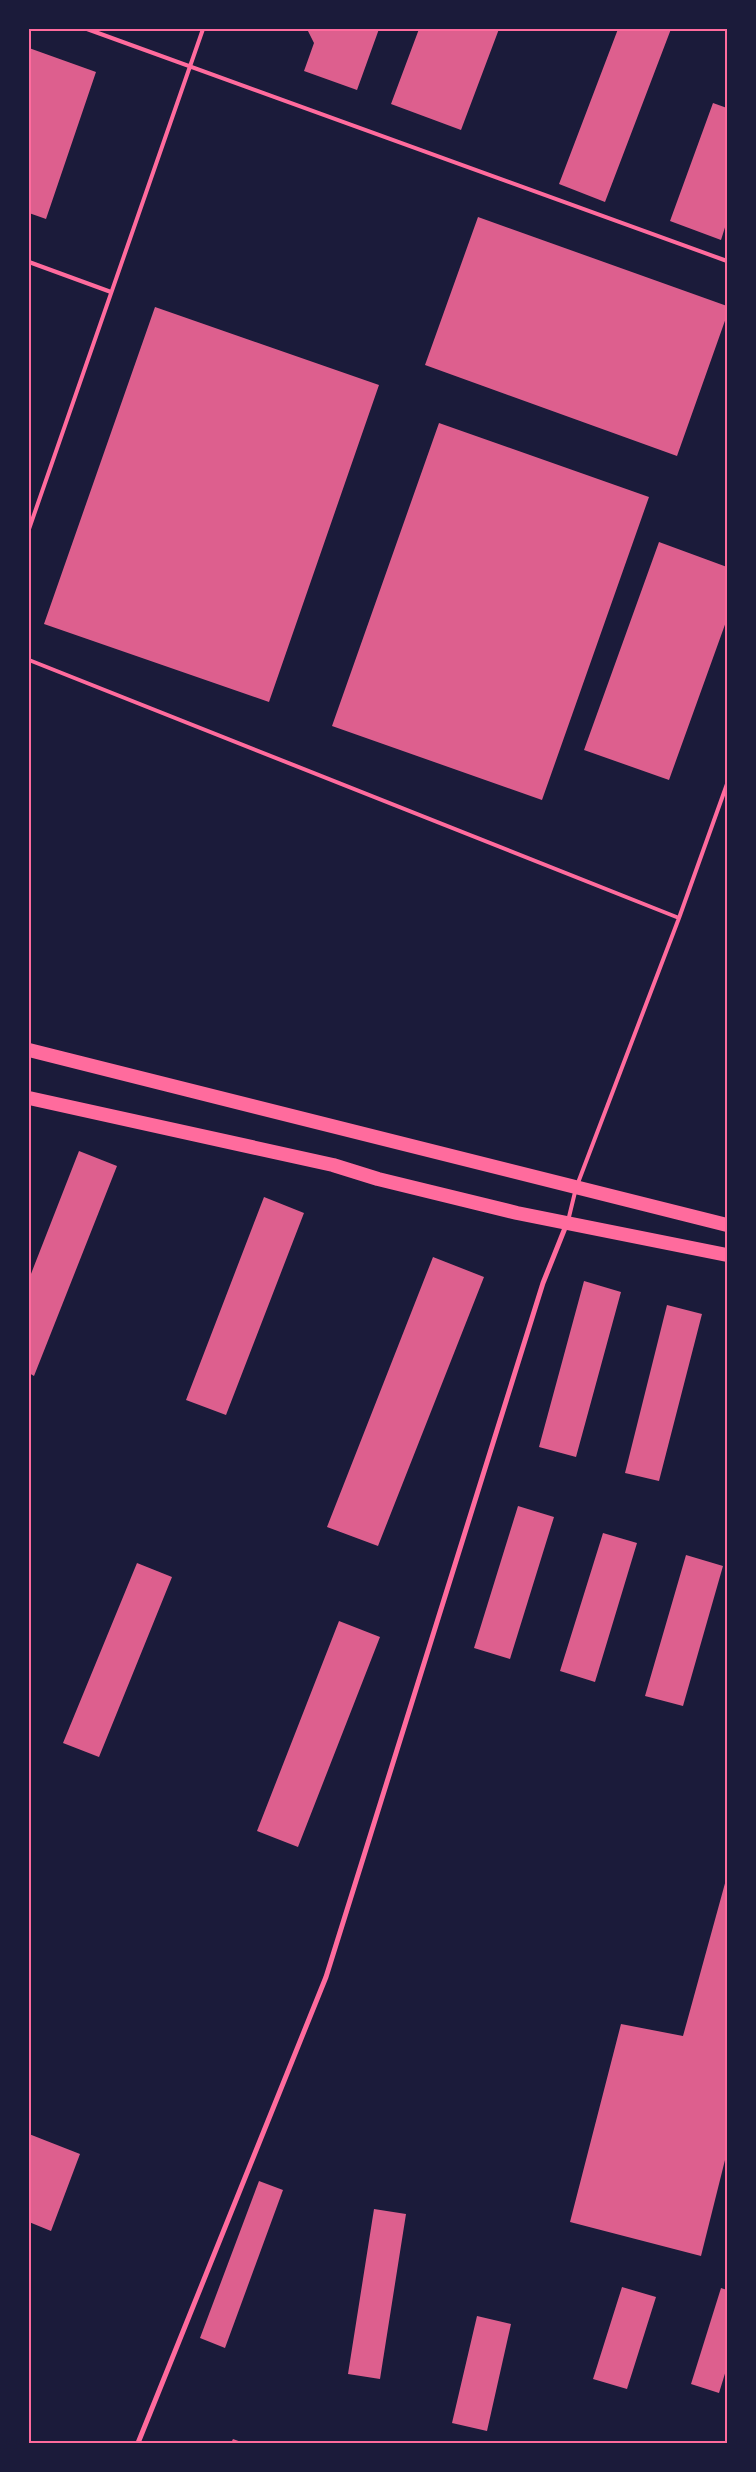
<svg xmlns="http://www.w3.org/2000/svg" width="756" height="2472" viewBox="0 0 756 2472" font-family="'DejaVu Sans',sans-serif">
<rect width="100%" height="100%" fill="#1b1b3a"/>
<path fill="#dd5f8e" d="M307,29h72l-22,61 -53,-19 10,-28z
M419,29h80l-38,101 -70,-26z
M618,29h53l-66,173 -46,-18z
M29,48l67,24 -50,147 -17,-6z
M713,103l14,5v113l-6,19 -51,-19z
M478,217l249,89v9l-50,141 -252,-91z
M155,307l224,78 -110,317 -225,-78z
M439,423l210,74 -107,303 -210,-74z
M659,542l68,25v52l-58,161 -85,-30z
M79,1151l38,15 -83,210 -5,-3v-94z
M264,1197l40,16 -78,202 -40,-15z
M433,1257l51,20 -106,269 -51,-19z
M584,1281l37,11 -45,165 -37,-10z
M667,1305l35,9 -43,167 -34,-8z
M518,1506l36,11 -44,142 -36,-11z
M603,1533l34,10 -42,139 -35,-11z
M686,1555l37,11 -40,140 -38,-10z
M137,1563l35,14 -73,180 -36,-14z
M339,1621l41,16 -82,210 -41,-16z
M727,1876v276l-26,104 -131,-34 51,-198 62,12z
M29,2134l51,20 -29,77 -22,-9z
M259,2181l24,9 -58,158 -25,-10z
M374,2209l32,5 -26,165 -32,-5z
M622,2287l34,10 -29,92 -34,-10z
M721,2288l6,2v77l-8,26 -28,-9z
M477,2316l34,8 -24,107 -35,-8z
M233,2439l11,4h-13z"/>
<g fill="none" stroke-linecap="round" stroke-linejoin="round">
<path stroke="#ff6b9d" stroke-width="4" d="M87,29l640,232
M29,262l82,30
M29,529l174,-500
M29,660l650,258 48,-134
M568,1221l8,-33 103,-270"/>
<path stroke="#ff6b9d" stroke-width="5" d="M138,2443l188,-466 217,-694 24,-60"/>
<path stroke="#ff6b9d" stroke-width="14" d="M29,1050l698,175
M29,1098l304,67 45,14 139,34 210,42"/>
</g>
<rect width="756" height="2472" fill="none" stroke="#1b1b3a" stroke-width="60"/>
<rect x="30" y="30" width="696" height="2412" fill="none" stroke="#ff6b9d" stroke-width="2"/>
</svg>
